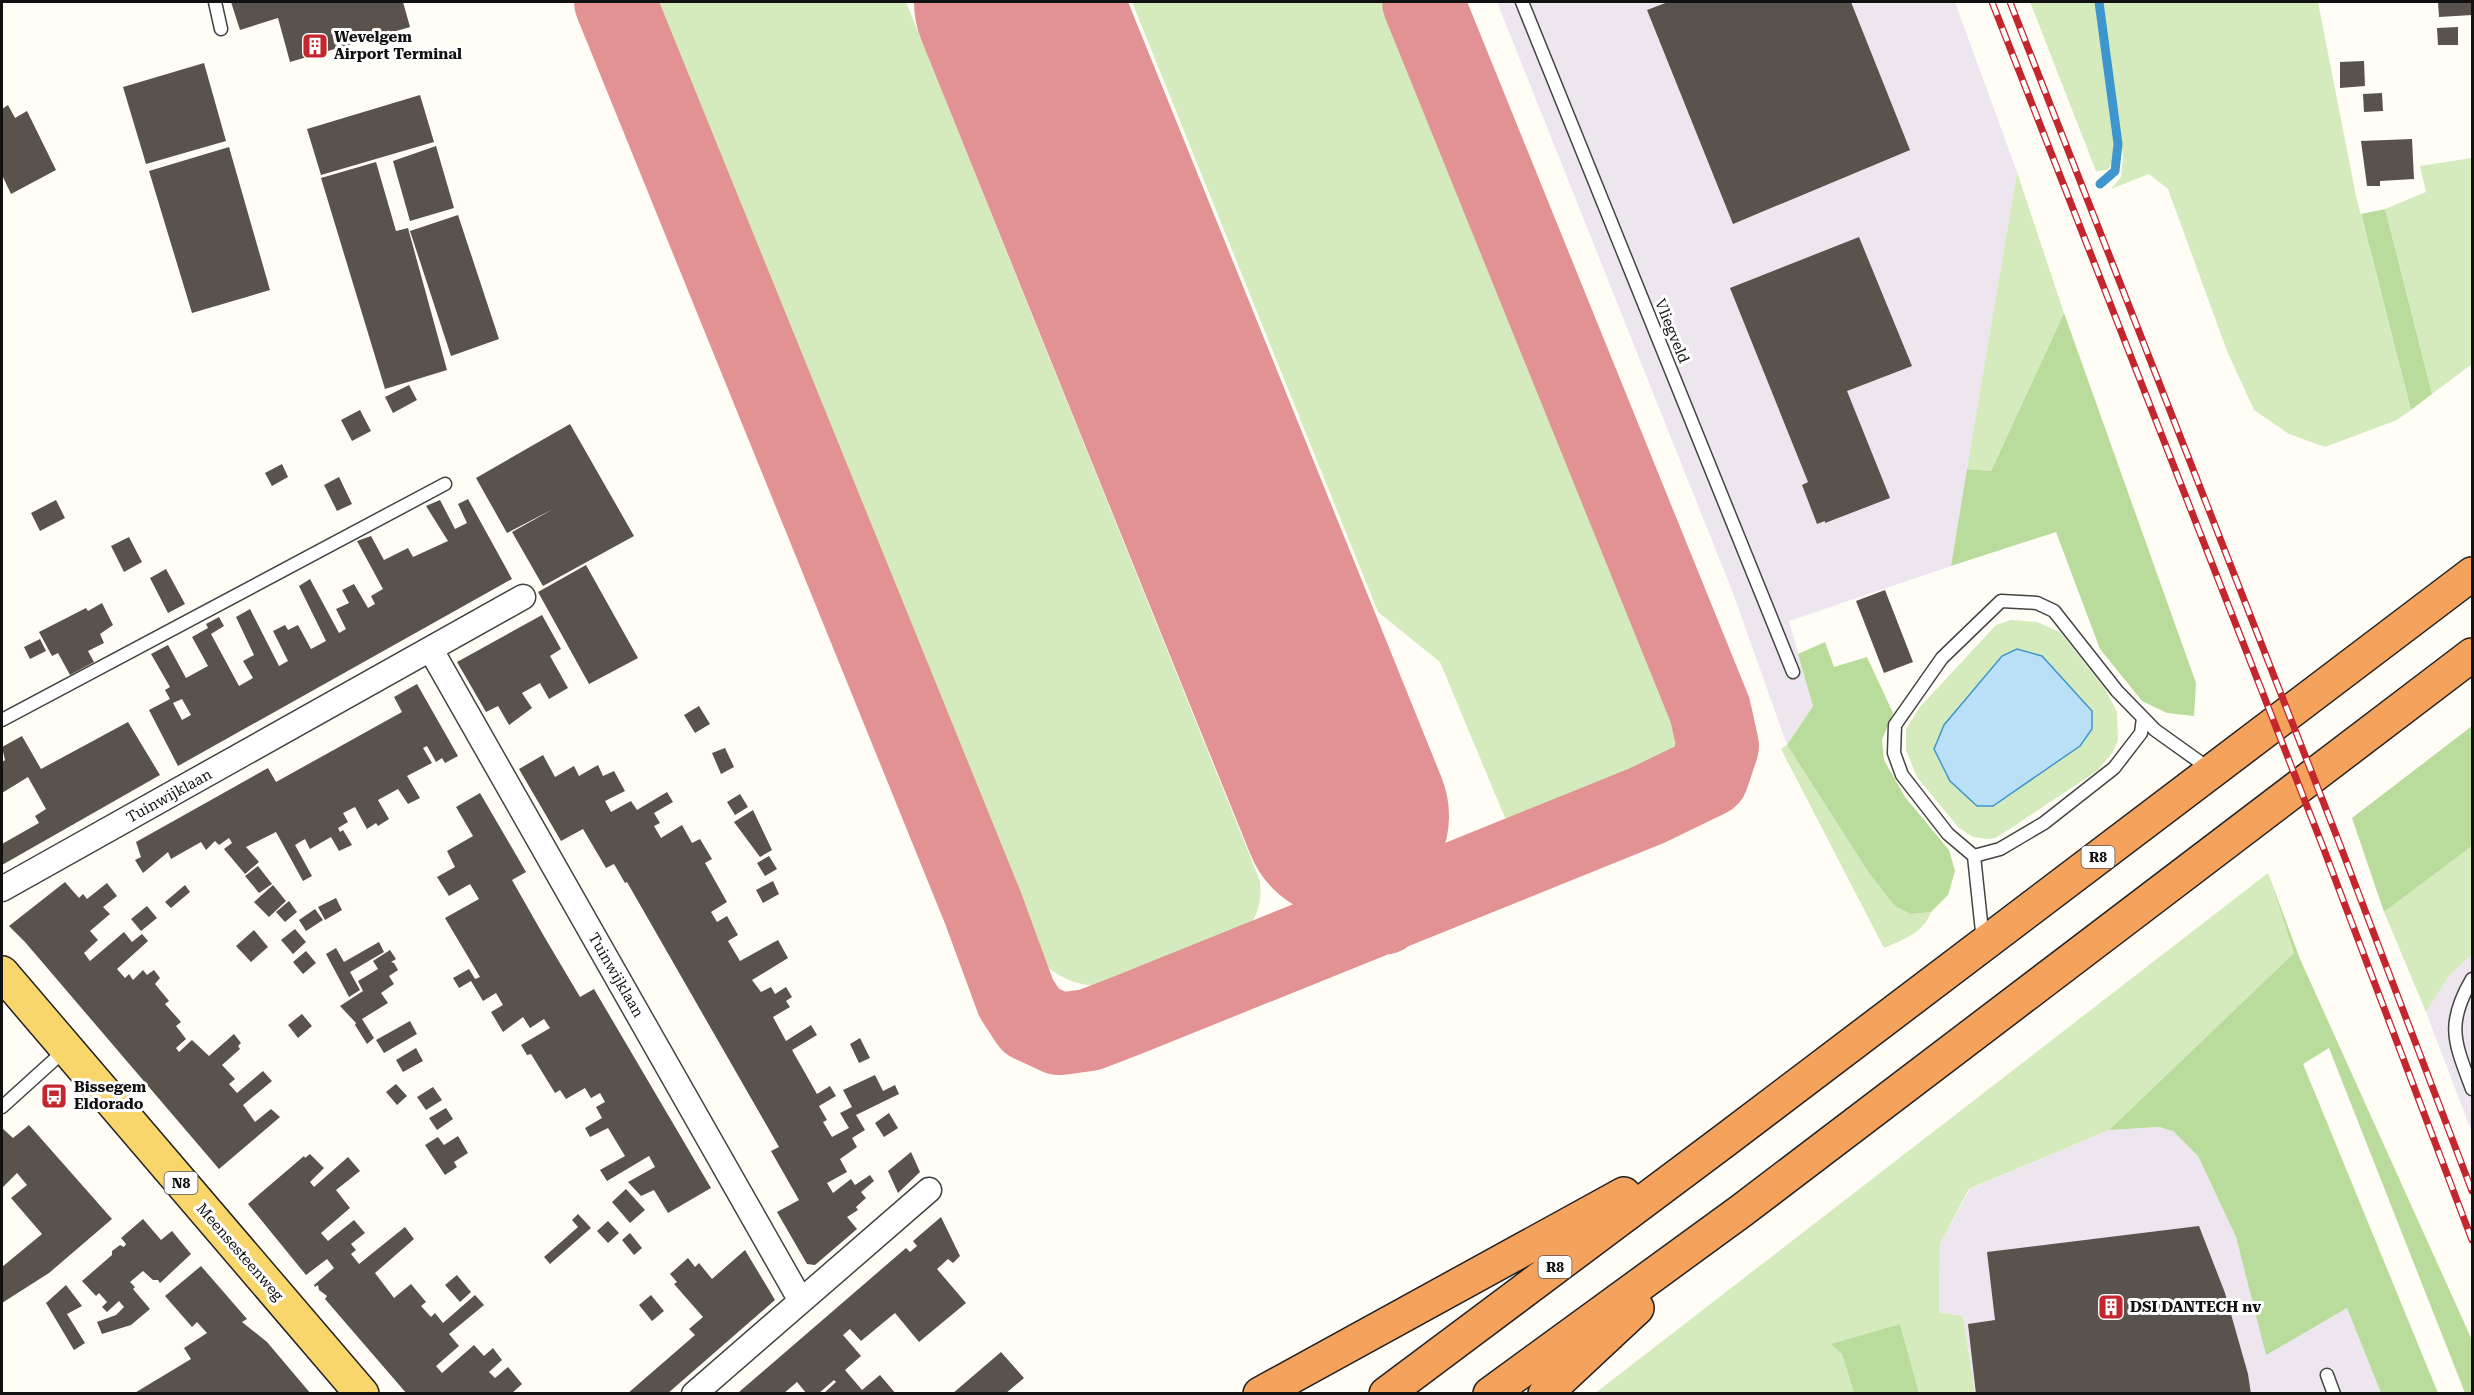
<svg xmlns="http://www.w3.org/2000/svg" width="2474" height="1395" viewBox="0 0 2474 1395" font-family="'Roboto Serif',serif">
<rect width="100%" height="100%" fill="#fffdf5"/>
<path fill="#eee6ef" d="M1497,2h458l62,170 -66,394 -162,55 24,85 -26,39 -54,-152z
M2472,954v179l-46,-121 23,-36z
M2159,1127l14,4 25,25 38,81 30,117 81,-46 34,85h-406l-12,-77 -24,-4 1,-68 30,-55 139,-59z"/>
<path fill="#d5ebbd" d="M643,2h263l354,879c2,24 -3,38 -19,55l-116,48c-43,7 -68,-4 -97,-35z
M1132,2h263l287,706c2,28 3,36 -17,57l-154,62 -3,-2 -68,-163 -62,-50z
M2030,2h65l20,154 -7,14 -12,1z
M2103,2h215l38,194 55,214 -14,10 -72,27 -36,-13 -35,-24 -27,-59 -59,-162 -19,-15 -38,15 10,-12 2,-20z
M2472,158v206l-40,30 -47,-185 41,-17 -6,-26z
M2017,172l47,141 -73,158 -24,-2z
M2011,620l26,2 23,10 45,57 12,23 1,28 -5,12 -16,19 -89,59 -13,8 -8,1 -14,-2 -15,-10 -41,-50 -11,-27v-21l14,-22 76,-82z
M1787,745l82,128 42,41 20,-2c-7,21 -29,28 -47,36l-103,-199z
M2472,846v108l-23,22 -23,36 -42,-100z
M2268,873l26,80 -185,177 -140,59 -29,55 -1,68 24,4 12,77h-56l-19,-69 -68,20 10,10 12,39 -260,1z"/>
<path fill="#b9dc9c" d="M2385,209l47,185 -21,16 -50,-196z
M2064,313l132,370 -2,33 -27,-3 -25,-12 -42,-52 -44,-117 -105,34 16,-97 24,2z
M1825,642l9,25 33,-10 26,56 -11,27 2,20 21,37 44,53 6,21 -7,24 -17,17 -20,2 -16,-8 -26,-33 -82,-128 26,-39 -15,-52z
M2472,726v120l-88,66 -32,-94z
M2268,873l32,86 172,381v53h-7l-136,-345 -26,16 135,329h-57l-34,-85 -81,47 -30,-118 -38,-81 -25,-25 -14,-4 -50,3 185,-177z
M1900,1324l19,69h-65l-12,-39 -11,-10z"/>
<path fill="#b9e0f7" stroke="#3f96cf" stroke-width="1.5" d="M2017,649l25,7 50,55v18l-12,17 -87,60h-16l-27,-25 -16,-32 10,-24 58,-69z"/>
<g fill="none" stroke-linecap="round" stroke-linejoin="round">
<path stroke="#3f96cf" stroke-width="9" d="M2099,2l19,142 -3,27 -15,13"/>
<path stroke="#e29292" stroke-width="82" d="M615,2l368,906 33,90 15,23 28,13 30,-4 39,-15 518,-209 62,-30 10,-30 -8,-36 -287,-708
M1346,816l37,98"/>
<path stroke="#e29292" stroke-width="206" d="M1017,2l329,814"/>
</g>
<path fill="#5a524d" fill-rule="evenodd" d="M231,2h172l7,25 -120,35 -12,-44 -38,12z
M1668,2h183l59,148 -177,74 -86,-214z
M2438,2h34v13l-33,2z
M2458,27v18h-20l-1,-17z
M2364,61l1,25 -25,2v-26z
M204,63l22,78 -80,23 -23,-77z
M2382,93l1,18 -19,1 -1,-18z
M420,95l14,47 -113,33 -14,-46z
M8,105l7,13 12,-7 29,59 -45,24 -9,-19v-66z
M2412,139l2,40 -34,2v5h-13l-6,-45z
M436,146l18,62 -44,13 -17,-60z
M229,147l41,143 -78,23 -43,-142z
M376,162l20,69 12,-3 39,142 -62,19 -64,-211z
M458,215l41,124 -48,17 -41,-125z
M1859,237l53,129 -65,25 43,107 -65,25v-2l-8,3 -15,-39 6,-3 -78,-194z
M409,385l8,15 -24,13 -8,-16z
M360,410l11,21 -19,10 -11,-21z
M570,424l64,112 -91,50 -31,-54 43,-24 -48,25 -31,-55z
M282,464l6,13 -16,9 -7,-13z
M339,477l13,27 -15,7 -13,-26z
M468,499l44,80 -334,187 -29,-56 21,-11 -5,-9 5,-3 -19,-33 17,-9 18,33 22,-12 -16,-29 16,-9 -2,-4 13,-7 5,9 -13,8 28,52 14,-8 -10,-17 11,-6 -18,-38 14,-8 29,57 9,-5 -15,-30 12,-6 3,5 10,-5 13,24 15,-8 -27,-55 11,-7 29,54 7,-4 -10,-20 13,-6 -7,-13 12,-6 14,24 7,-4 -4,-8 12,-7 -26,-48 14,-5 13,24 24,-12 5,9 35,-16 -22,-35 14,-6 15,29 12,-6 -9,-19zM182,699l9,16 -9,5 -9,-17z
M56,500l9,18 -25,13 -9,-18z
M129,537l13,25 -18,10 -13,-26z
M586,565l52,93 -49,26 -51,-92z
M166,569l19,35 -17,9 -18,-35z
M1885,590l28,72 -29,11 -28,-72z
M102,603l11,22 -13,9 4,9 -16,8 6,11 -24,13 -12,-22 -6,3 -13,-24 47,-24 2,3z
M542,615l19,34 -11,7 18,32 -19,11 -9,-16 -18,10 10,15 -23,17 -11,-19 -12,6 -29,-50z
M40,639l6,12 -16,8 -6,-12z
M417,684l41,72 -13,7 -3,-5 -6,4 -9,-16 -4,2 9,15 -25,13 13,22 -12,6 -10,-15 -20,11 11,19 -11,7 -2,-3 -9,6 -12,-22 -12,6 5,9 -10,6 2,4 3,-2 9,15 -13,6 -8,-14 -21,12 -5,-10 -10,6 17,31 -9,5 -27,-49 -30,15 13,15 -14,12 -21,-25 8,-6 -3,-5 -10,7 -4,-4 -9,9 -5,-8 -30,17 -3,-7 -25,21 -8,-13 6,-3 -5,-15 132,-74 8,14 126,-70 -8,-15z
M699,706l11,18 -15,9 -11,-18z
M128,722l32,53 -158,90v-21l37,-21 -4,-7 11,-7 -18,-32 -26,16v-31l3,-2 -3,-13 20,-11 19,33z
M725,748l9,19 -13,7 -9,-21z
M543,755l12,22 19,-11 5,10 19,-11 5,11 11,-5 11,20 -20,10 6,11 20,-11 6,9 30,-18 6,10 -19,11 6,10 -6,3 7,12 21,-13 10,18 8,-4 12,20 -7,4 22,39 -16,10 6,10 10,-6 11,19 -10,6 12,20 38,-21 10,18 -36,22 9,12 10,-5 4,7 11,-7 6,10 -6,4 4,6 -17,10 13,24 25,-16 6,10 -25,15 25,44 13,-8 6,10 -17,10 8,14 -4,2 9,15 17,-9 -9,-15 12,-6 -9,-17 32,-15 8,16 12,-6 4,9 -43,21 9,15 -13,8 5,9 -17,12 7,13 -20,11 6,10 18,-14 4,6 15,-10 4,6 -13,11 5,6 -10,9 2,3 -11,7 10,12 -42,36 -8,-1 -30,-52 22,-12 -28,-49 8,-4 -152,-265 -2,1 -11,-19 -8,4 -23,-39 -22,12 -42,-72z
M480,793l46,79 -14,8 33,58 35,59 14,-8 117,199 -43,25 -14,-23 -13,6 -13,-14 27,-15 -6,-11 -42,25 -7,-11 25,-14 -17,-28 -18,9 -5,-9 17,-10 -6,-11 9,-5 -5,-9 -9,5 -6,-10 -19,11 -6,-9 -5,3 -24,-39 -4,1 -6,-10 29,-17 -6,-9 -14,9 -7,-11 -20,15 -12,-20 12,-7 -7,-12 -13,8 -12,-20 -12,7 -6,-10 16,-9 6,10 5,-2 -35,-59 34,-19 -9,-15 -21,12 -12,-19 18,-10 -8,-16 26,-15 -17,-29z
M740,794l8,13 -13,8 -8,-13z
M753,810l19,40 -12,7 -26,-35z
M769,856l8,13 -12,7 -8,-13z
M258,866l14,18 -13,9 -14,-17z
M773,881l6,13 -16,9 -7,-13z
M65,882l14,16 4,-4 4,5 20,-16 10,13 -14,11 7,7 -20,17 8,9 -14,13 6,8 34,-29 8,10 10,-8 6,7 -31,28 8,9 4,-4 4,6 10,-10 4,5 7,-5 6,8 -5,6 14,17 -4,3 16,18 -5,4 10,13 -10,9 3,4 13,-12 17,16 25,-22 7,9 -3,3 2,3 -18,16 13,14 -6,5 8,9 26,-22 9,10 -29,24 12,17 16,-13 9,8 -61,52 -194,-227 -16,-16z
M185,885l5,7 -19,16 -6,-6z
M273,885l13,16 -17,16 -15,-15z
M336,898l6,12 -17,10 -7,-13z
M289,901l8,11 -12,10 -9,-10z
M147,906l10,12 -16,13 -10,-12z
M315,909l8,11 -17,11 -7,-11z
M295,929l11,13 -13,12 -12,-14z
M254,930l14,17 -17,15 -15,-16z
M379,942l5,10 -34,20 10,18 -11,7 -23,-43 10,-6 8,14z
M390,950l6,9 -5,3 3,1 4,7 -9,6 5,8 -13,9 7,10 -26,16 12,19 -7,6 -12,-19 1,-2 -16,-17 23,-15 -5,-10 20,-12 -5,-8z
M306,951l10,12 -13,11 -10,-12z
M302,1014l10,12 -14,12 -10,-13z
M410,1021l7,13 -33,19 -8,-13z
M860,1038l10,20 -11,5 -9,-19z
M416,1048l7,13 -20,11 -7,-12z
M396,1084l11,12 -10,9 -11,-13z
M433,1087l9,13 -16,10 -9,-13z
M446,1108l7,11 -16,11 -8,-12z
M889,1113l9,15 -14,9 -9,-14z
M29,1125l83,94 -63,54 -47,30v-36l40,-33 -31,-36 16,-13 -10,-12 -15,15v-60l11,10z
M458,1136l10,17 -14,9 3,5 -12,8 -20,-30 13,-8 6,8z
M911,1152l9,20 -22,21 -10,-22z
M310,1154l14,14 -14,14 4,5 34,-30 12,14 -24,19 14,18 -29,25 7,8 26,-21 11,13 -14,11 5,6 -5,4 8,10 46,-37 9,12 -39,34 19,25 17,-14 15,18 -5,4 10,11 4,-4 8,10 32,-28 9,10 -35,29 10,12 -23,20 6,7 32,-28 10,11 9,-8 9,12 -13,12 6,6 13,-11 14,17 -11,10h-104l-82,-95 2,-3 -8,-6 -1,-5 -3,2 -1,-2 20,-17 -7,-9 -21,16 -58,-71 56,-48 1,2z
M626,1189l19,21 -15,13 -18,-21z
M578,1214l13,14 -41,36 -6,-7 34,-30 -6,-7z
M941,1217l19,39 -7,7 -5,-4 -11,10 29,34 -47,39 -24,-29 -34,28 -11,-12 -7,6 18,21 -16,14 17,20 18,-15 16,19h-73l13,-12 -2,-2 -16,14h-11l-10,-12 -14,12h-43l-1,-2 167,-144 4,4 7,-6 -4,-5z
M143,1219l18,21 11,-9 19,23 -31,29 -2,-3h-5l-10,-9 -13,11 5,5 -2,2 17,20 -19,16 -29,9 -5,-12 19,-7 8,-8 -5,-6 -12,11 -5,-5 5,-5 -8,-9 -3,3 -14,-15 30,-26v-4l8,-6 4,2 2,-3 -5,-6z
M608,1221l11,12 -11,10 -11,-12z
M2199,1226l26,67 23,81 3,20h-275l-8,-70 27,-4 -8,-68z
M630,1233l12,15 -8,7 -12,-15z
M745,1250l30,50 -108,94h-40l68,-59 -6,-6 14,-12 -29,-33 3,-2 -7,-8 18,-16 7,9 4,-4 13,16z
M201,1266l46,53 -5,3 25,20 44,52h-178l58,-35 -7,-11 23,-15 -10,-11 -5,5 -27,-31z
M457,1275l14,17 -11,10 -15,-17z
M66,1285l16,21 -15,8 18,29 -11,7 -28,-47z
M651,1295l13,16 -12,10 -13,-16z
M1001,1352l23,26 -19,16h-53z"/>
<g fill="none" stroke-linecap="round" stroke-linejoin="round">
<defs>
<path id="service" d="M215,2l6,27
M1522,2l271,670
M2143,718l-2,15 -27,35 -70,55 -44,26 -26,7 -26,-22 -46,-59 -8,-22 1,-28 47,-67 59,-57 36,2 17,8 63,80 38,39 56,40
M2,720l443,-236
M1974,856l9,85
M2472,979c-27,46 -17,64 0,110
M2,1107l63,-57
M2327,1375l7,19"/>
<path id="minor" d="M431,650l370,651
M2,889l521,-292
M694,1394l235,-204"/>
<path id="primary" d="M2,973l360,421"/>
<path id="motorway" d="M1260,1394l364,-200
M1386,1394l338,-253 748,-567
M1490,1394l251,-183 731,-556
M1545,1394l92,-86"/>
</defs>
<use href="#service" stroke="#444" stroke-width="15"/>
<use href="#minor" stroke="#444" stroke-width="27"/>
<use href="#primary" stroke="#222" stroke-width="36"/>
<use href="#motorway" stroke="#222" stroke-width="36"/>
<use href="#service" stroke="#fff" stroke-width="12"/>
<use href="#minor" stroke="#fff" stroke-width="24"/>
<use href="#primary" stroke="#f9d66b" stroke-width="33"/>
<use href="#motorway" stroke="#f5a25d" stroke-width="33"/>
<defs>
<path id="rail" d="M1992,2l331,845 149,393
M2010,2l327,835 135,354"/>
</defs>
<use href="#rail" stroke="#c4262e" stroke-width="7"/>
<use href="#rail" stroke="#fff" stroke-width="4.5" stroke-dasharray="14" stroke-linecap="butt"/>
</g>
<defs>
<symbol id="building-square" viewBox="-11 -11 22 22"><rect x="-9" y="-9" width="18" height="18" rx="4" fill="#c4262e" stroke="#fff"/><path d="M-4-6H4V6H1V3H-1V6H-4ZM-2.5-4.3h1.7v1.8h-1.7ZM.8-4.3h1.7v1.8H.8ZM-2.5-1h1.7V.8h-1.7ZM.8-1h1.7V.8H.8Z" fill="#fff"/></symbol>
<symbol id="bus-square" viewBox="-11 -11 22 22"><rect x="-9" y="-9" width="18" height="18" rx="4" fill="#c4262e" stroke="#fff"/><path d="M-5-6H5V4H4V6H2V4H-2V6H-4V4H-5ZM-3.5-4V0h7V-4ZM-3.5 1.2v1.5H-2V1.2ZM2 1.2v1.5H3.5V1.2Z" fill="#fff"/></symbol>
</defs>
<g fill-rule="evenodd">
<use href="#building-square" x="300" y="31" width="30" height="30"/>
<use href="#bus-square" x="39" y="1081" width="30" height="30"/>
<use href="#building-square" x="2096" y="1292" width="30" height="30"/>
</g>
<g text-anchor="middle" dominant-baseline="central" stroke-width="6" stroke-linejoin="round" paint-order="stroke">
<g fill="#fff" stroke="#585858" stroke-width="1.5">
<rect x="2081.5" y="846" width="33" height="22" rx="4.5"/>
<rect x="164.5" y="1172" width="33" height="22" rx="4.5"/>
<rect x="1538.5" y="1256" width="33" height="22" rx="4.5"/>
</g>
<g font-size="14" font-weight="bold" fill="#111">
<text x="2098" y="857">R8</text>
<text x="181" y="1183">N8</text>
<text x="1555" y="1267">R8</text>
</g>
<g font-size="15" font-weight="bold" fill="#111" stroke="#fff" text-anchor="start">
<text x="334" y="37">Wevelgem<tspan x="334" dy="17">Airport Terminal</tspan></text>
<text x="74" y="1087">Bissegem<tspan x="74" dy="17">Eldorado</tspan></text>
<text x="2130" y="1307">DSI DANTECH nv</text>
</g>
<g font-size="15" fill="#111" stroke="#fff">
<text transform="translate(1672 331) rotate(68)">Vliegveld</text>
<text transform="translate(169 796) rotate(-29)">Tuinwijklaan</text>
<text transform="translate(616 975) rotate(60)">Tuinwijklaan</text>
<text transform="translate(240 1252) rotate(49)">Meensesteenweg</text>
</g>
</g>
<rect width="2474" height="1395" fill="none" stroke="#111111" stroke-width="6"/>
</svg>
